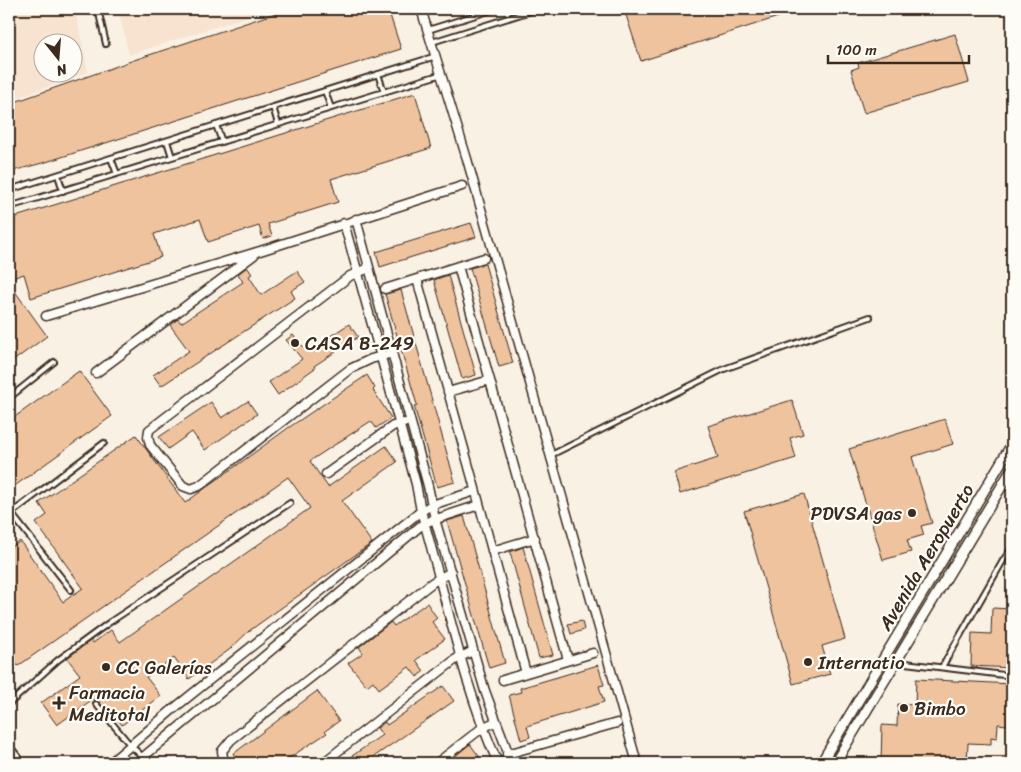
<svg xmlns="http://www.w3.org/2000/svg" width="1021" height="772" viewBox="0 0 1021 772" font-family="Sriracha,sans-serif">
<rect width="100%" height="100%" fill="#faf1e5"/>
<filter id="ink" filterUnits="userSpaceOnUse"><feTurbulence type="fractalNoise" baseFrequency=".02" numOctaves="2"/><feDisplacementMap in="SourceGraphic" scale="10" xChannelSelector="R" yChannelSelector="G"/><feConvolveMatrix kernelMatrix="1 2 1 2 8 2 1 2 1" color-interpolation-filters="sRGB"/></filter>
<g filter="url(#ink)">
<path fill="#f7e3d0" fill-rule="evenodd" d="M9,9h66l13,63 -79,29zM42,42h30v30h-30z
M118,9h152l-141,46z"/>
<path fill="#efc39e" stroke="#3b2a1e" d="M288,9h100l13,40 -355,113 -37,10v-68l125,-44z
M624,9h176v1l-159,51z
M955,34l14,48 -105,31 -13,-43 8,-3 -1,-4z
M415,93l16,55 -100,31 7,23 -70,22 4,12 -9,3 -4,-13 -51,16 -8,-23 -46,15 7,23 -130,41 -7,-24 -15,5v-60z
M471,223l5,14 -96,30 -4,-15z
M485,264l28,99 -14,4 -29,-99z
M247,267l5,7 -3,2 12,19 36,-24 8,11 -14,9 4,7 -134,88 -8,-11 36,-24 -19,-26 8,-6 3,4 62,-41 -5,-8z
M448,275l28,100 -14,4 -28,-99z
M9,283l38,53 -38,28z
M401,290l54,192 -18,5 -23,-81 3,-1 -32,-111z
M349,324l9,13 -44,29 1,2 -37,27 -9,-13 33,-23 -16,-19 7,-5 14,16z
M79,371l33,45 -103,74v-69z
M367,375l8,13 -2,2 18,28 -15,10 -5,-7 -61,40 18,26 58,-41 11,16 -55,39 30,42 -123,88 -20,19 -40,29 -15,-21 -28,19 15,19 -39,29 -6,-8 -2,2 -15,-17 -6,-3 -36,26 -16,-22 39,-28 -13,-17 24,-18 2,3 18,-13 9,12 190,-134 -22,-31 -270,189 -9,-12v-105l11,-8 43,61 20,-14 -47,-65 11,-8 -8,-12 97,-68 49,68 103,-75z
M792,400l11,34 -13,4 6,20 -116,36 -6,-22 44,-14 -10,-32z
M248,401l9,13 -52,36 -13,-18 -24,17 -9,-12 52,-35 11,16z
M945,419l8,25 -41,13 20,66 -11,3 3,9 -17,5 4,12 -28,8 -34,-111z
M804,494l41,145 -23,7 8,28 -37,10 -49,-173z
M464,516l41,147 -16,5 -42,-147z
M523,547l30,108 -14,3 -29,-106z
M427,603l10,15 -5,4 13,17 -29,21 8,11 -7,6 -8,-10 -30,22 -6,-8 -6,5 -19,-23 15,-10 -4,-6 32,-25 3,4z
M992,608l20,1v59l-41,-2 1,-33 19,1z
M582,621l2,9 -13,4 -3,-10z
M598,665l6,20 -5,1 5,16 -77,24 3,11 -9,3 -12,-45 12,-3 -1,-4z
M916,679l96,5v34h-4l-1,7 -9,-1 -1,14 -6,-1v7l-23,-1 -1,20h-86l1,-38 15,1 1,-22 17,1z
M443,686l11,15 -89,62h-23l40,-28 -5,-7 8,-6 2,3z
M317,691l22,30 -14,10 2,2 -38,25 3,5h-52l-7,-9z
M470,744l14,19h-24l-5,-7z"/>
<g fill="none" stroke-linecap="round" stroke-linejoin="round">
<defs>
<path id="service" d="M98,9l8,35
M428,30l67,-21
M432,42l105,-33
M378,74l6,18
M325,91l6,17
M273,107l5,17
M216,125l6,17
M167,141l5,16
M111,158l6,16
M58,175l5,16
M9,190l427,-134
M9,207l433,-133
M9,398l45,-36
M551,455l173,-86 146,-52
M11,513l60,77
M9,515l95,-72
M884,659l13,3 115,14
M942,667l62,-108 8,-11
M9,704l49,-44 52,-38 180,-119
M96,704l35,42 12,11
M9,745l14,18"/>
<path id="minor" d="M421,9l46,150 170,604
M356,219l72,267 7,33 50,172 27,72
M344,223l72,261 5,27c25,85 41,172 77,252
M458,266l110,394
M369,268l-19,8 -201,154 -1,7 2,8 33,41 8,3 8,-3 151,-117 21,-10 22,-6
M417,279l109,394
M385,289l99,-31
M46,316l214,-65 202,-65
M96,373l158,-118
M448,392l42,-12
M326,474l67,-48 11,-3
M492,551l43,-13
M503,680l90,-27
M507,754l110,-31
M110,763l62,-53 249,-199 11,-6 43,-14
M136,763l288,-240 55,-18
M224,763l-2,-12 9,-11 202,-158 18,-10
M323,763l133,-104 17,-8
M437,763l45,-35 13,-6"/>
<path id="tertiary" d="M821,763l191,-319
M835,763l177,-294"/>
</defs>
<use href="#service" stroke="#3b2a1e" stroke-width="8"/>
<use href="#minor" stroke="#3b2a1e" stroke-width="11"/>
<use href="#tertiary" stroke="#3b2a1e" stroke-width="12"/>
<use href="#service" stroke="#fdfcf7" stroke-width="4"/>
<use href="#minor" stroke="#fdfcf7" stroke-width="8"/>
<use href="#tertiary" stroke="#fdfcf7" stroke-width="9"/>
</g>
</g>
<g fill="#3b2a1e" stroke="#fdfcf7" stroke-width="2">
<circle cx="295" cy="343" r="5"/>
<circle cx="912" cy="513" r="5"/>
<circle cx="808" cy="662" r="5"/>
<circle cx="106" cy="667" r="5"/>
<path d="M56.5 695.5h5v5h5v5h-5v5h-5v-5h-5v-5h5z"/>
<circle cx="904" cy="708" r="5"/>
</g>
<g text-anchor="middle" dominant-baseline="central" stroke-width="4.5" stroke-linejoin="round" paint-order="stroke">
<g font-size="19" fill="#3b2a1e" stroke="#fdfcf7" text-anchor="start">
<text x="305" y="343">CASA B-249</text>
<text x="902" y="513" text-anchor="end">PDVSA gas</text>
<text x="818" y="662">Internatio</text>
<text x="116" y="667">CC Galerías</text>
<text x="69" y="692">Farmacia<tspan x="69" dy="22">Meditotal</tspan></text>
<text x="914" y="708">Bimbo</text>
</g>
<g font-size="19" fill="#3b2a1e" stroke="#fdfcf7">
<text transform="translate(926 557) rotate(-59)">Avenida Aeropuerto</text>
</g>
</g>
<rect width="1021" height="772" fill="none" stroke="#fdfcf7" stroke-width="30"/>
<rect x="15" y="15" width="991" height="742" fill="none" stroke="#3b2a1e" stroke-width="2" filter="url(#ink)"/>
<g transform="translate(58 58) rotate(163)"><circle r="24" fill="#fdfcf7" stroke="#afa8a0"/>
<path d="M0-4L9 19L0 12L-9 19Z" fill="#3b2a1e"/>
<text y="-8" font-size="14" font-weight="bold" text-anchor="middle" fill="#3b2a1e">N</text>
</g>
<path d="M828 55v8h141v-8" fill="none" stroke="#3b2a1e" stroke-width="2.5"/>
<text x="836" y="55" font-size="15" fill="#3b2a1e" stroke="#fdfcf7" stroke-width="4" paint-order="stroke">100 m</text>
</svg>
